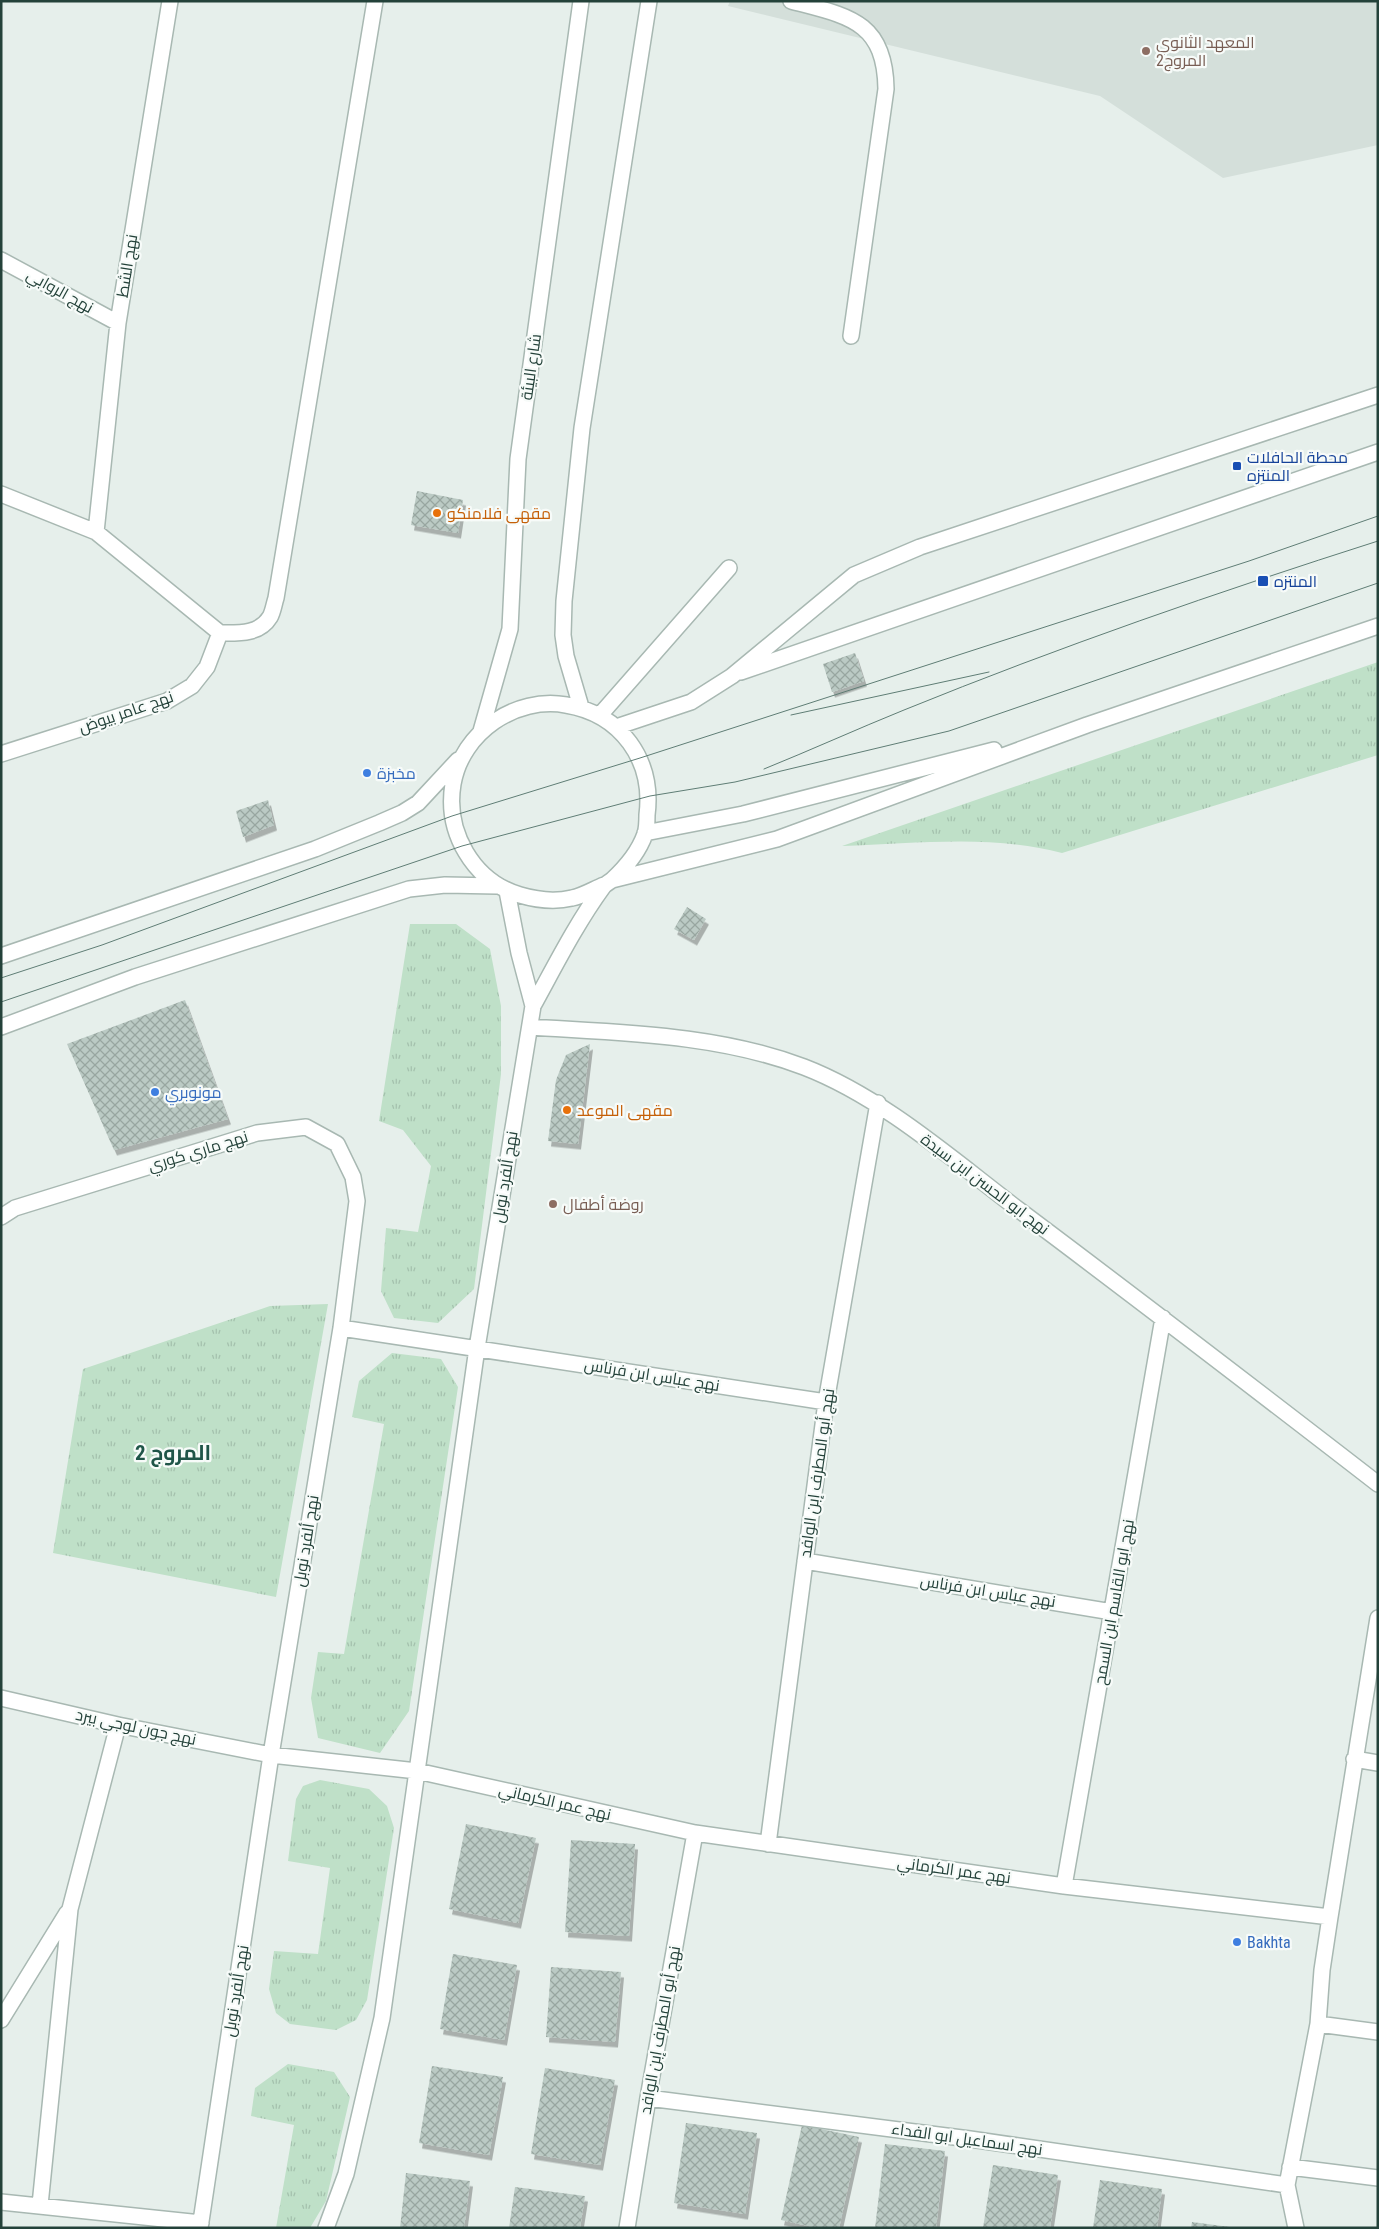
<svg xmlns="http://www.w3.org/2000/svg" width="1379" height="2229" viewBox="0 0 1379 2229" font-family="'Roboto Condensed',Cairo,sans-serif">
<defs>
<pattern id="grass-tufts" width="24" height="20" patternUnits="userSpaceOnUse" patternTransform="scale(1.25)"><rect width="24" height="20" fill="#bfe0c8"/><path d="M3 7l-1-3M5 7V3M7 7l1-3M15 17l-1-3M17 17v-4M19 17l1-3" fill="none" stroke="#a4c1ad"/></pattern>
<pattern id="building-cross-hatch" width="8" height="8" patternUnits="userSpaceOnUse" patternTransform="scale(1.25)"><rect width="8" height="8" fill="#bbcac4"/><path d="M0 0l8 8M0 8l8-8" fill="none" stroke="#98a6a0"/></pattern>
<filter id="shadow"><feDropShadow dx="3" dy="5.5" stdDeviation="0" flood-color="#0004"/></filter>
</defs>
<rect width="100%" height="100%" fill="#e6efeb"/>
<path fill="#d4dfda" d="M730,1h648v144l-155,33 -123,-82 -372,-90z"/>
<path fill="url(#grass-tufts)" d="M1378,662v93l-316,98c-70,-19 -148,-9 -220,-7z
M410,924h46l34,25 11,57v68l-27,215 -36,34 -44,-5 -13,-27 5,-63 32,4 13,-66 -28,-36 -24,-9z
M328,1304l-52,293 -223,-44 30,-184 187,-63z
M392,1353l49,6 17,28 -49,324 -29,42 -62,-15 -7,-40 7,-46 26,2 40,-230 -32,-7 7,-36z
M320,1780l49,9 18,17 7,22 -27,172 -11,20 -20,10 -46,-6 -14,-11 -7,-24 5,-38 44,3 12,-86 -42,-7 8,-62 7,-13z
M288,2064l46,8 16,25 -24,104 -16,27h-34l18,-103 -43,-9 4,-28z"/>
<path fill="url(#building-cross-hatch)" filter="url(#shadow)" d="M417,491l46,9 -5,33 -47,-8z
M855,653l9,28 -32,11 -9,-28z
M268,800l6,25 -31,12 -7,-26z
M687,907l19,12 -12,21 -20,-11z
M185,1000l43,119 -114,31 -47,-106z
M590,1044l-12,100 -30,-3 8,-61 10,-25z
M466,1824l70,14 -18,85 -69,-14z
M571,1840l64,4 -6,92 -64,-4z
M453,1954l64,11 -13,75 -64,-11z
M551,1967l70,5 -6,70 -69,-5z
M432,2066l71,11 -14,78 -70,-12z
M545,2068l70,12 -15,85 -69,-11z
M686,2123l71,10 -12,81 -71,-11z
M802,2125l57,12 -20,91h-21l-37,-8z
M885,2144l60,7 -9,77h-61z
M993,2165l65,10 -8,53h-67z
M406,2173l64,8 -6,47h-64z
M1100,2180l62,9 -5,39h-64z
M515,2187l70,9 -5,32h-71z
M1192,2222l38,5v1h-39z"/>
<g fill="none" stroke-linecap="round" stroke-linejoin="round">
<defs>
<path id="minor" d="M791,1c56,15 94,19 95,88l-35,247
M1,260l117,63
M1,494l95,38 124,101c17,0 39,2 50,-16 3,-5 4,-13 6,-19l99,-597
M96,532l22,-209 52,-322
M741,672l637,-220
M581,707l-15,-51 -3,-21 1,-34 18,-173 67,-427
M600,715l129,-147
M616,727l75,-25 41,-26 122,-101 66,-28 458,-152
M481,731l29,-102 8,-170 63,-458
M1,754l166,-53 25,-15 15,-19 13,-34
M645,833l98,-19 251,-64
M612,880l165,-41 310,-114 291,-99
M507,891l12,62 14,53c22,-40 43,-82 70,-119 2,-3 5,-4 9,-7 13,-12 27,-29 33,-46 2,-6 2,-13 2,-19 7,-55 -26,-101 -81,-110 -50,-9 -104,27 -113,79 -8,48 20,97 67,111 17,5 35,7 52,3 11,-2 22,-9 32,-13
M1,956l314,-107 64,-26 23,-10 16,-10 40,-43
M1,1027l134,-50 274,-88 36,-4 52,1
M530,1027c92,6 187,7 274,40 78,30 149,93 215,143 120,90 240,182 359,274
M1,1217l14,-9 242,-75 49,-6 31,17 16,33 4,24 -16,127 -70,427 -71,473
M341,1328l485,74
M805,1561l307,51
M1,1698l117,27 153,30 146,16 278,62 369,53 266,31 -8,53 -4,54 60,8
M1354,1759l24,4
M768,1844l58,-442 52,-299
M1064,1886l99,-568
M1330,1917l48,-299
M1,2020l66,-107
M648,2098l322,41 317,46
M1290,2167l88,11
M1,2202l200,21
M40,2205l30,-296 48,-184
M326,2228l20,-54 36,-156 95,-670 56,-342
M627,2228l21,-130 47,-265
M1296,2228l-9,-43 31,-161"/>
</defs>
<use href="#minor" stroke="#a8b8b2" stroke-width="18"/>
<use href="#minor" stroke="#fff" stroke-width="15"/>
<path stroke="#5f7d75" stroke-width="1" d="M791,715l198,-43
M764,769c47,-19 93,-40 140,-59 155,-63 314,-118 474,-169
M1,978l101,-33 350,-129 188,-58 609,-197 129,-45
M1,1002l461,-156 188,-50 85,-14 214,-51 429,-148"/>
</g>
<g fill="#8d6e63" stroke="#f7fbf9" stroke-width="2">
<circle cx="1146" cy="51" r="5"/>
<circle cx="553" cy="1204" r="5"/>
</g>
<g fill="#1a4fb4" stroke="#f7fbf9" stroke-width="2">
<rect x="1232" y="461" width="10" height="10" rx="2.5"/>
<rect x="1257" y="575" width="12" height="12" rx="2.5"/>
</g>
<g fill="#e8710a" stroke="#f7fbf9" stroke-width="2">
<circle cx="437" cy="513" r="5"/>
<circle cx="567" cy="1110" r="5"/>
</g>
<g fill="#3f7fe0" stroke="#f7fbf9" stroke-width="2">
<circle cx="367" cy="773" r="5"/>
<circle cx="155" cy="1092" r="5"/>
<circle cx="1237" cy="1942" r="5"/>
</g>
<g text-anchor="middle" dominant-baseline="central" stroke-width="4.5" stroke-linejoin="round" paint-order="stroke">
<g font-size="16" fill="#785e54" stroke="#f7fbf9" text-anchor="start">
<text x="1156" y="42">المعهد الثانوي<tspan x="1156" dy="18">المروج2</tspan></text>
<text x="563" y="1204">روضة أطفال</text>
</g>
<g font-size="16" fill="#24423a" stroke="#f7fbf9">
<text transform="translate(127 266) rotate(-81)">نهج الشط</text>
<text transform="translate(60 291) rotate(29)">نهج الروابي</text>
<text transform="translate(531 367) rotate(-82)">شارع البيئة</text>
<text transform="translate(126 712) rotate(-19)">نهج عامر بيوض</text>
<text transform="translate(198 1151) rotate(-17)">نهج ماري كوري</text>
<text transform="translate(505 1177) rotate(-81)">نهج ألفرد نوبل</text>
<text transform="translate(985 1184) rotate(37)">نهج ابو الحسن ابن سيدة</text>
<text transform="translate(652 1375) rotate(9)">نهج عباس ابن فرناس</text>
<text transform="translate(817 1473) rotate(-82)">نهج أبو المطرف إبن الوافد</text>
<text transform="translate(306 1541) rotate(-81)">نهج ألفرد نوبل</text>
<text transform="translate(988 1591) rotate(9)">نهج عباس ابن فرناس</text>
<text transform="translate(1114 1602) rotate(-80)">نهج ابو القاسم ابن السمح</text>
<text transform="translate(136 1727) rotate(12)">نهج جون لوجي بيرد</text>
<text transform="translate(555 1802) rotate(13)">نهج عمر الكرماني</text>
<text transform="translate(954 1870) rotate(8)">نهج عمر الكرماني</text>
<text transform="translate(236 1991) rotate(-81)">نهج ألفرد نوبل</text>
<text transform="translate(660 2030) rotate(-80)">نهج أبو المطرف إبن الوافد</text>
<text transform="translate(967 2139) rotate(8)">نهج اسماعيل ابو الفداء</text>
</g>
<g font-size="16" fill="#164399" stroke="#f7fbf9" text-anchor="start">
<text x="1247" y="457">محطة الحافلات<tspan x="1247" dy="18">المنتزه</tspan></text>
<text x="1274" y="581">المنتزه</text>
</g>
<g font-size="16" fill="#c56008" stroke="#f7fbf9" text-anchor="start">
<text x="447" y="513">مقهى فلامنكو</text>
<text x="577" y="1110">مقهى الموعد</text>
</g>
<g font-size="16" fill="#366cbe" stroke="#f7fbf9" text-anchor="start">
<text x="377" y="773">مخبزة</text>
<text x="165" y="1092">مونوبري</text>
<text x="1247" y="1942">Bakhta</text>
</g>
<g font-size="21" font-weight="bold" fill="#1f5548" stroke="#f7fbf9">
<text x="173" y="1453">المروج 2</text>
</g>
</g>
<rect width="1379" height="2229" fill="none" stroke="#24423a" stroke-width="5"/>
</svg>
